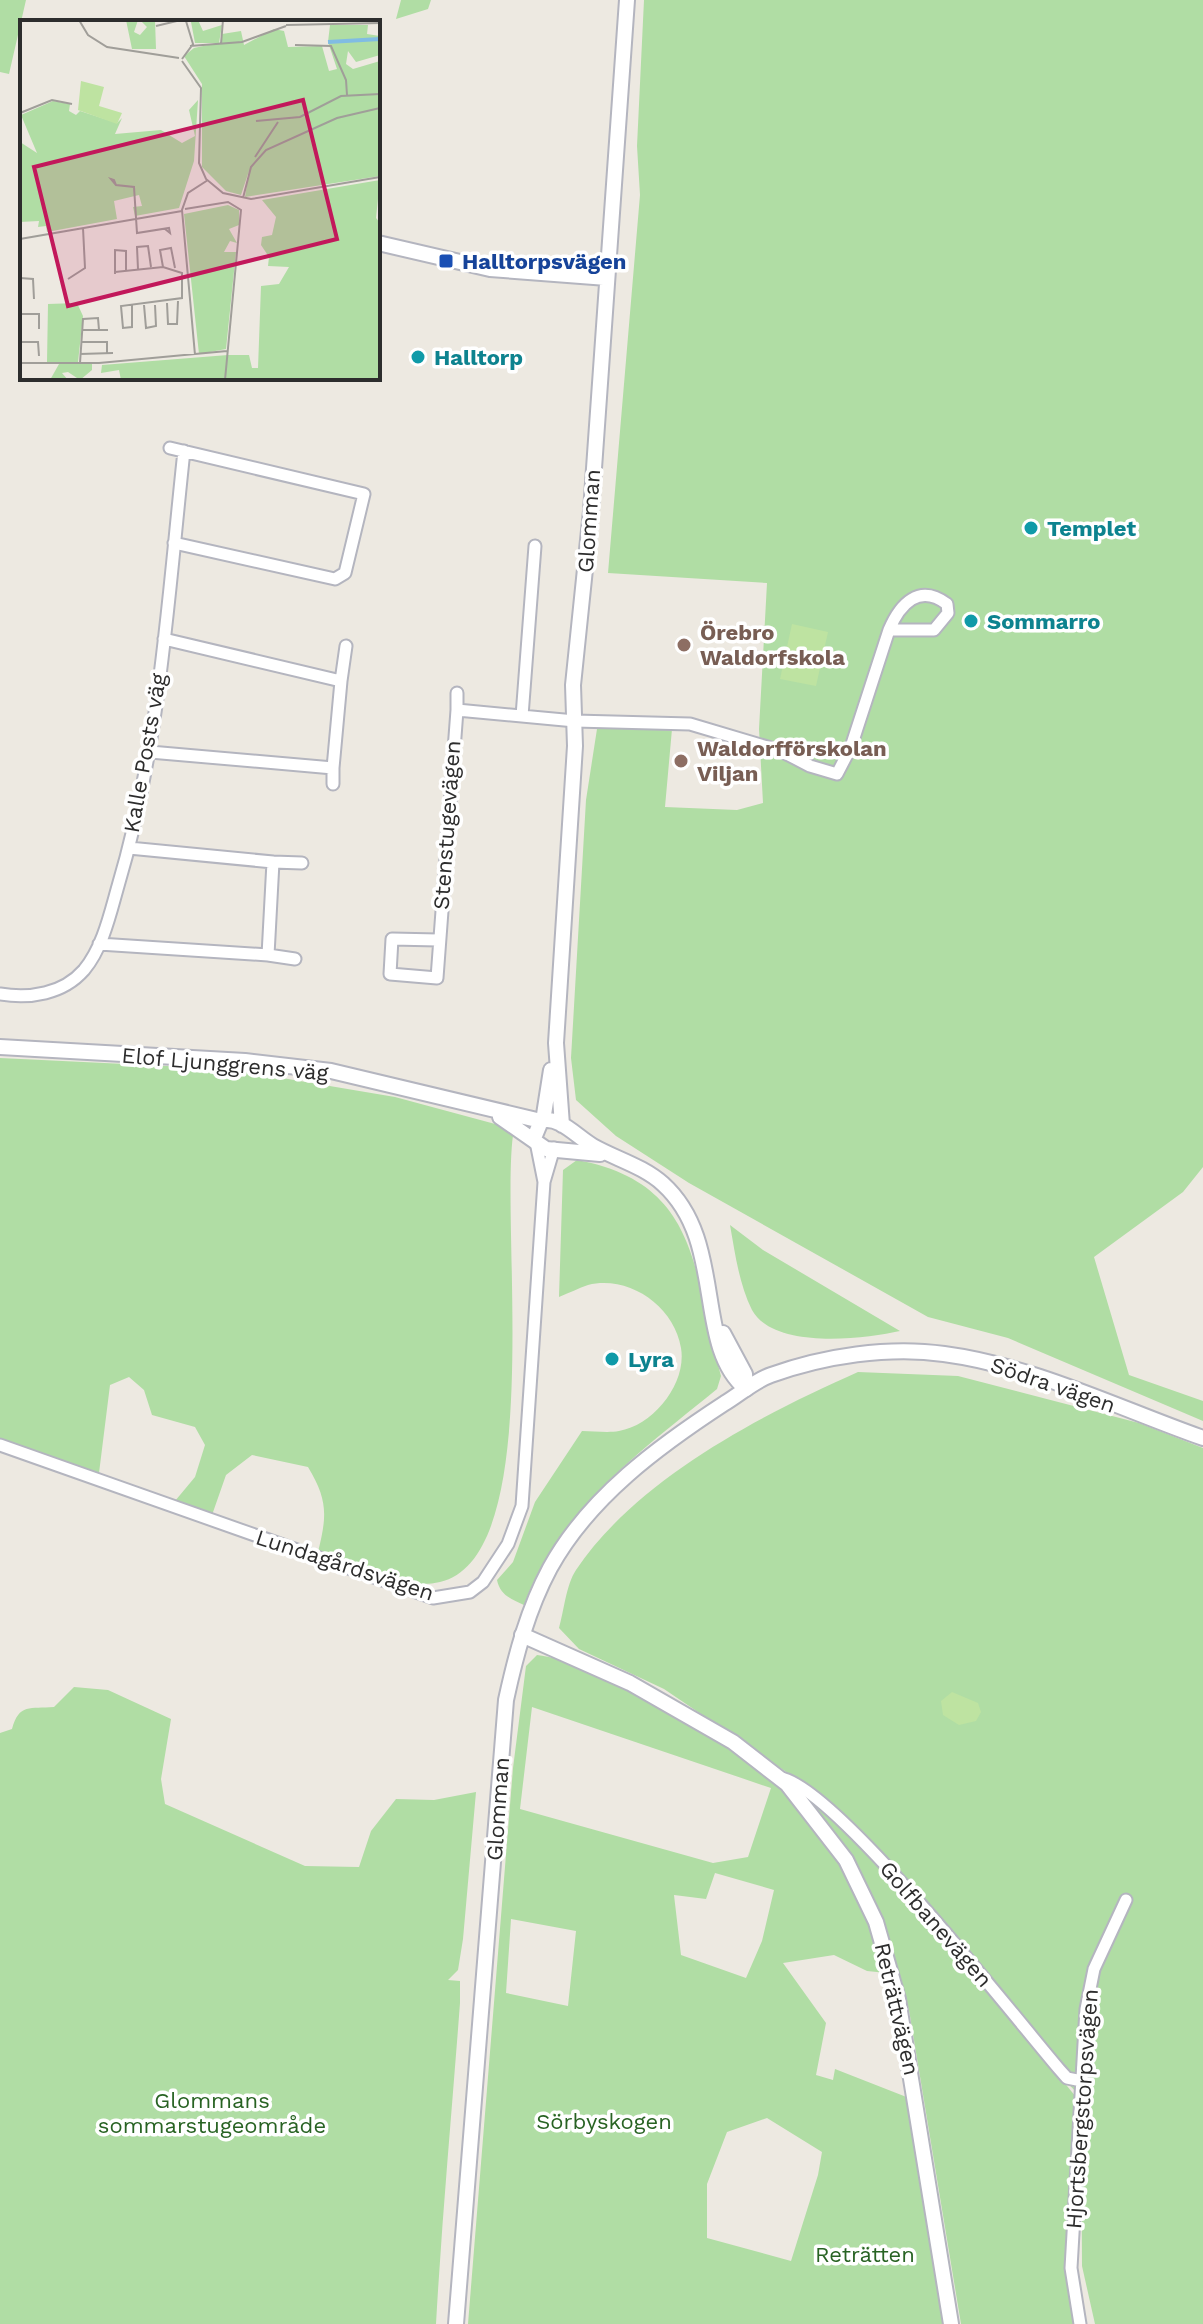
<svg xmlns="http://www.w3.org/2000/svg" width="1203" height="2324" viewBox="0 0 1203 2324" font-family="'Work Sans',sans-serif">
<rect width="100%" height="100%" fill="#ede9e1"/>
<path fill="#b0dda4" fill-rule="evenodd" d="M0,0h26l-17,74 -9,-2z
M401,0h30l-3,9 -32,10z
M644,0h559v1167l-20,25 -89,65 35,118 74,26v20l-195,-83 -80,-21 -239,-134 -73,-47 -40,-36 -5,-42 15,-258 11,-71h75l-7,78 72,3 26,-7 -4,-74 8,-146 -159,-10 32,-378 -3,-49z
M0,1058l229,11 166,28 119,32c-16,86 35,428 -74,453 -37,9 -87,-17 -122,-30 9,-36 10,-52 -10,-85l-56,-12 -26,20 -14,40 -37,-14 20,-24 10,-32 -10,-18 -43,-12 -8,-25 -15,-13 -19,8 -11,88 -99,-35z
M577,1160c125,23 116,115 144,216l-4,13c-77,63 -157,119 -193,216 -13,-6 -24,-10 -27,-25l16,-18 22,-60 47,-71c12,0 26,2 37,0 35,-6 68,-48 62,-83 -7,-42 -52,-73 -93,-63 -9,3 -19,8 -29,12l4,-127z
M730,1225l33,25 137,81c-36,8 -126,19 -148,-21 -13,-26 -17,-57 -22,-85z
M858,1372l100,4 181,47 64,25v876h-108l-13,-58 -1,-169 -31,-32 26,32c-5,76 -14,152 1,227h-116l-52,-314 -23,-83 -32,-69 -59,-71 15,1 -146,-99 -85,-40 -20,-21c5,-17 7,-43 17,-58 61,-91 185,-155 282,-198z
M537,1655c59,6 199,88 245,128 10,9 18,24 26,34 35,49 62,98 79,156l-20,-2 -33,-16 -51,8 43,60 -10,52 17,5 2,-11 74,29 37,226h-478l45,-556 13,-102zM532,1707l239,81 -23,69 -35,6 -193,-54zM715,1873l59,17 -12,51 -16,37 -65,-23 -7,-60 32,4zM511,1919l65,12 -8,75 -62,-13zM767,2118l55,34 -4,23 -27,86 -84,-23v-54l20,-52z
M74,1687l34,3 63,29 -10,60 4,25 140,62 54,1 12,-36 25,-32 38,1 42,-8 -13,147 -5,31 -10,10 12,1v22c-8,107 -18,214 -24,321h-436v-591l12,-4c7,-26 18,-20 42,-22z"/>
<path fill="#bee3a1" d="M792,624l36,8 -12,54 -36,-7z
M952,1692l26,11 3,9 -5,9 -17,4 -16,-10 -2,-14z"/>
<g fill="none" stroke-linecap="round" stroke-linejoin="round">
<defs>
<path id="minor" d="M170,448l194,46 -19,79 -10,6 -161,-36
M341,681l5,-35
M457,693v17
M522,716l13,-170
M150,752l183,16 8,-87 -177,-42
M333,784v-16
M273,862l29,1
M438,940l-46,-1 -2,35 47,4 20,-268 118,11 115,3 91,27 29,15 27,8 14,-27 38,-117h45l14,-17 -1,-9c-28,-21 -47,0 -58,26
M99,944l169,11 5,-93 -144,-14
M268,955l27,4
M0,994c30,5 63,0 84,-24 19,-23 26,-56 34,-84 42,-141 50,-289 66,-435
M536,1142l8,40
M0,1445l433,153 37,-6 13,-10 25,-38 14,-38 22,-324 10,-34
M780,1778c53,6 236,241 279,291l8,9 15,3
M1080,2324l-9,-56 15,-259 8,-40 32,-69"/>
<path id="tertiary" d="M378,243l112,26 117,9
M0,1047l245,14 86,10 210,50
M500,1117l46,32 54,5
M543,1121l8,-51
M562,1125l-6,-82 19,-297 -2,-61 18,-174 36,-511
M534,1138l7,-17c18,-6 36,16 52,25 23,13 50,20 70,38 64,58 30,161 83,205
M723,1333l22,41 1,15
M522,1635l108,48 103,59 54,42 59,76 30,62 22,77 53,325"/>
<path id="secondary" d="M456,2324l50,-624c10,-46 22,-91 44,-132 39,-71 109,-122 175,-165 15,-9 29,-22 46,-28 53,-19 118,-29 173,-21 90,12 174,54 259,84"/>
</defs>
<use href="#minor" stroke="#b4b5bf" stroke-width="15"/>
<use href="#tertiary" stroke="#b4b5bf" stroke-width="18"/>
<use href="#secondary" stroke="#b4b5bf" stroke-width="18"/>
<use href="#minor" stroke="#fff" stroke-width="11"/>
<use href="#tertiary" stroke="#fff" stroke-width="14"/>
<use href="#secondary" stroke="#fff" stroke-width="14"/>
</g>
<rect fill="#1a4fb4" stroke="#fff" stroke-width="3" x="438" y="253" width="16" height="16" rx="4"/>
<g fill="#0f9aa8" stroke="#fff" stroke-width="3">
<circle cx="418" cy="357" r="8"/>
<circle cx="1031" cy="528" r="8"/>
<circle cx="971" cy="621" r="8"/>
<circle cx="612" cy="1359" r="8"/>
</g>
<g fill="#8d6e63" stroke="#fff" stroke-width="3">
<circle cx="684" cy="645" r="8"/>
<circle cx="681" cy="761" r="8"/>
</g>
<g text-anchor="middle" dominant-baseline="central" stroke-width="7" stroke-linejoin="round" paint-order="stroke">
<g font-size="22" font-weight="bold" fill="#164399" stroke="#fff" text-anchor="start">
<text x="462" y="261">Halltorpsvägen</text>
</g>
<g font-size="22" font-weight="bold" fill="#0d838f" stroke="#fff" text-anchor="start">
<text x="434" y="357">Halltorp</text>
<text x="1047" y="528">Templet</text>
<text x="987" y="621">Sommarro</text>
<text x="628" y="1359">Lyra</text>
</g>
<g font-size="22" fill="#2d2d2d" stroke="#fff">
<text transform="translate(589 521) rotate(-86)">Glomman</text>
<text transform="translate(145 753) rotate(-80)">Kalle Posts väg</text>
<text transform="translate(447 825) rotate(-86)">Stenstugevägen</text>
<text transform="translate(225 1064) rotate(5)">Elof Ljunggrens väg</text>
<text transform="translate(1053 1385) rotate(19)">Södra vägen</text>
<text transform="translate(345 1565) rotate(18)">Lundagårdsvägen</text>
<text transform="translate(498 1809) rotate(-86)">Glomman</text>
<text transform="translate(936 1924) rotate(49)">Golfbanevägen</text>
<text transform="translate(897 2009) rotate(77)">Reträttvägen</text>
<text transform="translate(1082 2109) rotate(-86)">Hjortsbergstorpsvägen</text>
</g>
<g font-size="22" font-weight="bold" fill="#785e54" stroke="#fff" text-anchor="start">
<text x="700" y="632">Örebro<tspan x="700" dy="25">Waldorfskola</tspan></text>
<text x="697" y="748">Waldorfförskolan<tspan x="697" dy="25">Viljan</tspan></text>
</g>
<g font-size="22" fill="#286323" stroke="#fff">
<text x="212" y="2100">Glommans<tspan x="212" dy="25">sommarstugeområde</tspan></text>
<text x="604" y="2121">Sörbyskogen</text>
<text x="865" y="2254">Reträtten</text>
</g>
</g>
<g transform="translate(20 20)">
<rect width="360" height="360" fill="#ede9e1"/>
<path d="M106,0h12l-4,12 6,3 7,-8 -7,-7h15l1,29h-24zM178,0l5,11 19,-6 -3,18h-24l-4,-21zM310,5h38l-1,9 13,2v19l-24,7 -8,-11 -2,13 7,5 27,-8v115l-135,21 4,-26 -8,24 -15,-4 -24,-24v-83l-18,-28 10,-8 28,-6v-8l19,-3 3,14 30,-16 10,2 4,16 34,-1 7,25 8,-2 -9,-27zM178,80l-4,61 -15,47 -44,8 -2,-9 9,-1 -3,-11 -25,6 3,18 -70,13 -1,-6 -8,1 1,-6 -19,1v-80l17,11 -16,-38 32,-14 17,3 -1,7 7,4 4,-4 37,12 5,-5 -7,16 46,-4 21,13 13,-7 -6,-26zM360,160l-4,38 4,5v157h-259l-2,-10 -18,3 1,-8 126,-10h21l3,13h6l3,-82 18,-2 10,-17 -21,-1 1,-9 -8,-12 1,-8 10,-2 4,-18 -14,-17zM208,185l11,5v15l-10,4 8,14 -7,-2 -6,11h12l-10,97 -27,5 -15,-140zM57,283l6,13 -5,46h-31l1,-58zM39,344h33v6l-12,10 -12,-8 -6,1 6,7h-18z" fill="#b0dda4"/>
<path d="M61,61l23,6 -5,19 23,7 -5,11 -39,-14z" fill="#bee3a1"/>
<path fill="none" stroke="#80bce3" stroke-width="4" d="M308,22l52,-3"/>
<path fill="none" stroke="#a09e99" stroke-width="2" d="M59,0l9,15 19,12 72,11M266,5l94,-2M136,6l25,-6M201,24l2,-24M275,25l36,1 15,34 1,15M170,26l52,-4 44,-16M162,39l11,-15 -7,-23M162,41l19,27 -2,75 7,16 17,14 28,6 129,-22M0,93l32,-13 20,4M236,101l44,-4 41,-21 39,-2M235,137l23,-35M96,165l-5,-6 3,1 2,5 18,2 3,46 32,-5 1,5 -5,-4M223,178l8,-31 15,-17 71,-32 43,-10M165,189l43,-7 13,8 -16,170M0,219l162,-28M143,247l-3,-17 11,-2 4,20M118,249l-1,-22 11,-1 3,21M95,252l48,-5 19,6v25l-61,8 2,22 9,-1v-22M95,254v-24l11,1v20M0,258l13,1 1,20M48,259l17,-11 -2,-40M147,283l1,21h9l1,-23M124,285l2,23 10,-2 -1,-21M0,294h19v15M63,310h25M0,322h18l1,14M61,322h26v11M60,334l33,-1M175,335l-13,-145 6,-17 20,-13M0,343h79l128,-12M60,343l3,-44 15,-1 1,12"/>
<path fill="#c2185b" fill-opacity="0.15" stroke="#c2185b" stroke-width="4" d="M283,80l34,139 -269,67 -34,-139z"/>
<rect width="360" height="360" fill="none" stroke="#2d2d2d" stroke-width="4"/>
</g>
</svg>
